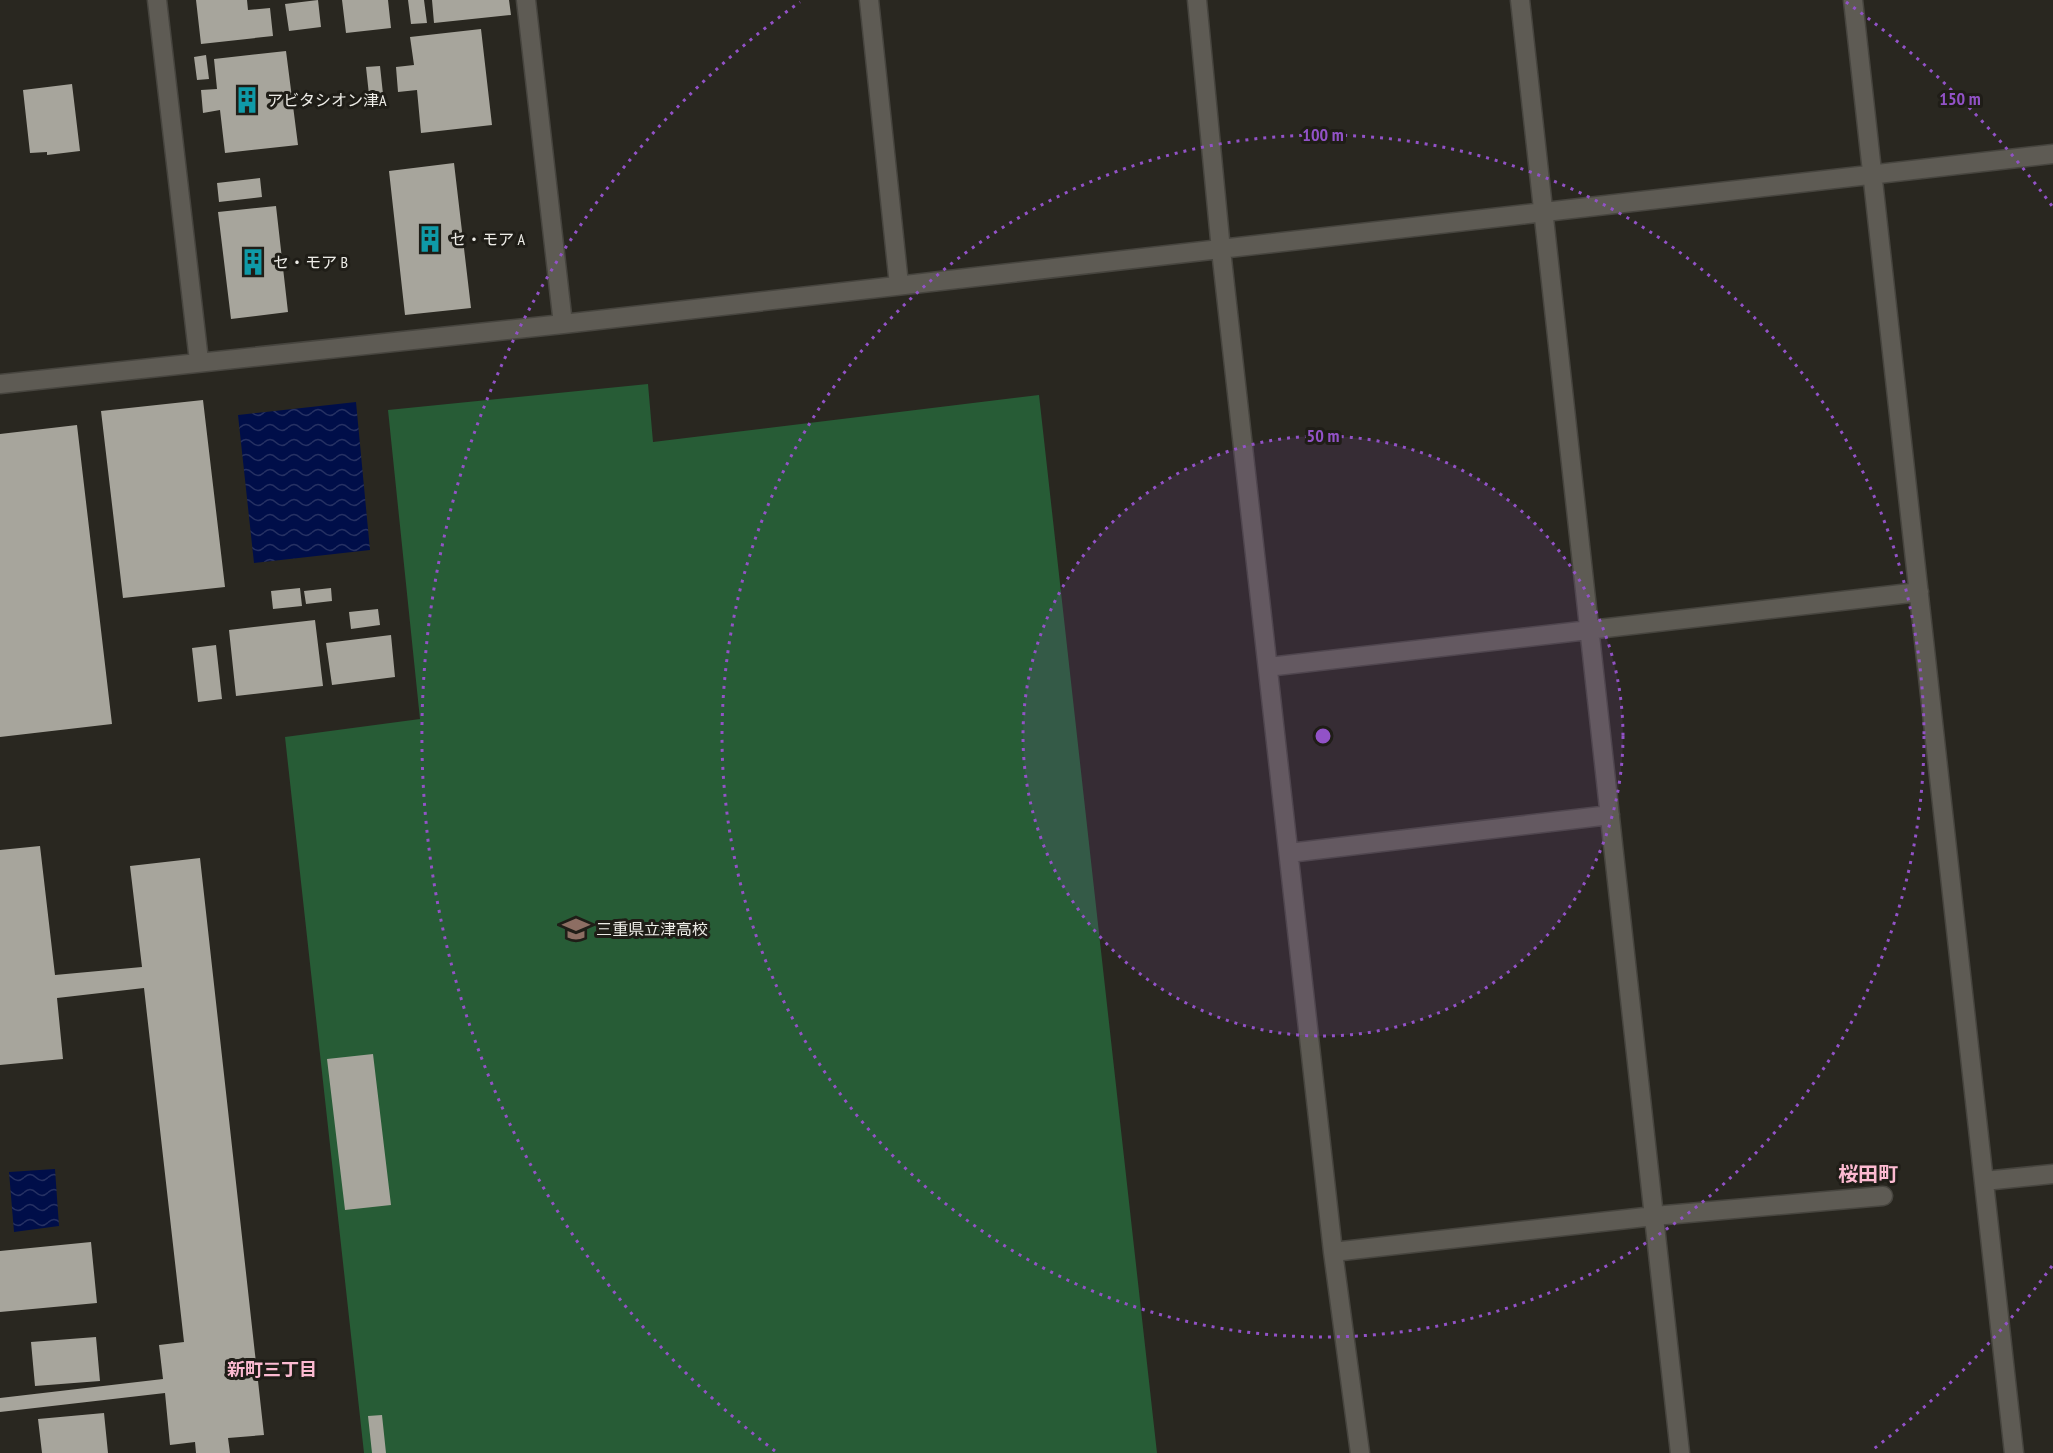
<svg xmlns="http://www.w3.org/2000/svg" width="2053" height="1453" viewBox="0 0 2053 1453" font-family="'PT Sans Narrow','Noto Sans JP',sans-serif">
<defs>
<pattern id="water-waves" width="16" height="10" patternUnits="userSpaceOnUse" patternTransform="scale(1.5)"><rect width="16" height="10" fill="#000e49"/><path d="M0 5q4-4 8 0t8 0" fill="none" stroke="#263163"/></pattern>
</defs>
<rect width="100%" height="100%" fill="#292720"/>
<path fill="#275c36" d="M648,384l5,58 386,-47 118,1058h-793l-79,-716 135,-18 -32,-309z"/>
<path fill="url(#water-waves)" d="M356,402l14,148 -116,13 -16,-148z
M55,1169l4,57 -45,6 -5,-60z"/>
<path fill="#a7a59c" d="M196,0h51l1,10 22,-2 3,28 -72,8z
M318,0l3,27 -32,4 -4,-27z
M342,0h46l3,28 -45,5z
M408,0h16l3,23 -16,1z
M432,0h77l2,15 -77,8z
M481,29l11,96 -71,8 -4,-43 -19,2 -2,-25 18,-2 -4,-28z
M286,51l12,94 -73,8 -5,-43 -17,3 -2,-23 16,-1 -3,-30z
M206,55l3,24 -12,1 -3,-23z
M380,66l3,28 -14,1 -3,-28z
M72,84l8,67 -33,4v-3l-17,1 -7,-63z
M454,163l17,145 -66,7 -16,-144z
M260,178l2,19 -43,5 -2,-19z
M276,206l12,106 -57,7 -13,-107z
M203,400l22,187 -102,11 -22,-187z
M77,425l35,299 -112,13v-303z
M300,588l2,18 -29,3 -2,-18z
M331,588l1,13 -26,3 -2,-13z
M378,609l2,16 -29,4 -2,-17z
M315,620l8,66 -87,10 -7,-66z
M391,635l4,42 -63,8 -6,-42z
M216,645l6,54 -24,3 -6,-54z
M40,846l15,129 87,-8 -12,-101 70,-8 64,577 -36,3 2,15h-34l-1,-11 -25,3 -5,-52 -165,19v-14l163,-19 -4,-34 25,-3 -40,-354 -87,10 6,61 -63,6v-215z
M373,1054l18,151 -46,5 -18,-151z
M91,1242l6,61 -97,9v-61z
M96,1337l4,44 -65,5 -4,-44z
M104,1413l4,40h-66l-4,-34z
M382,1415l4,38h-14l-4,-37z"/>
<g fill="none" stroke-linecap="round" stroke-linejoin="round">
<defs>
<path id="minor" d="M157,0l42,361
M526,0l37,324
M869,0l30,285
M1197,0l24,250 112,1002 27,201
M1520,0l160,1453
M1853,0l161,1453
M0,384l563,-60 1490,-170
M1268,667l651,-75
M1289,853l321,-38
M1984,1181l69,-7
M1333,1252l321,-36 229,-20"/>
</defs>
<use href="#minor" stroke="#47453f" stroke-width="21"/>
<use href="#minor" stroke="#5e5b54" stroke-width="18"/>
</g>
<circle cx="1323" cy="736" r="300" fill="#9252c7" fill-opacity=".12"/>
<g fill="none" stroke="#9252c7" stroke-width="3" stroke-dasharray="3 6">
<circle cx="1323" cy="736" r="300"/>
<circle cx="1323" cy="736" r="601"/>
<path d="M2052 1266A901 901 0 0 1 1871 1451M775 1451A901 901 0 0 1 800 2M1846 2A901 901 0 0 1 2052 206"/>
</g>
<defs>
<symbol id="building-bare" viewBox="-9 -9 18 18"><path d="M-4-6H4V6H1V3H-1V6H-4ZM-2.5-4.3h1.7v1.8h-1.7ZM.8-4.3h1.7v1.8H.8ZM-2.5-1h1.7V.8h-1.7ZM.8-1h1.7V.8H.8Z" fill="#0f9aa8" stroke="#1f1d17" stroke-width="2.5" paint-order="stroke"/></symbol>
<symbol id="school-bare" viewBox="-9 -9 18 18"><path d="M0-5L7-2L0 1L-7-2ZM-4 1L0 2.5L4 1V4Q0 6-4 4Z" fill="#8d6e63" stroke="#1f1d17" stroke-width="2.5" paint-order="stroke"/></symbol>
</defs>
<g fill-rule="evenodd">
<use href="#building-bare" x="228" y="81" width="38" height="38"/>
<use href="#building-bare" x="411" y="220" width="38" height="38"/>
<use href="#building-bare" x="234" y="243" width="38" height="38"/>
<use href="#school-bare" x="557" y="910" width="38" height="38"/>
</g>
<g text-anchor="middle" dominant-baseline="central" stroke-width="6" stroke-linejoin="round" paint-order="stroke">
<g font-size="16" fill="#edece7" stroke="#1f1d17" text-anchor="start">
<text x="267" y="100">アビタシオン津A</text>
<text x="450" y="239">セ・モア A</text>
<text x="273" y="262">セ・モア B</text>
<text x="596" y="929">三重県立津高校</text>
</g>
<g font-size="18" font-weight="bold" fill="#fcbad1" stroke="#1f1d17">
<text x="272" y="1369">新町三丁目</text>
</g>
<g font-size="20" font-weight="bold" fill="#fcbad1" stroke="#1f1d17">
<text x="1868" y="1174">桜田町</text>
</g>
</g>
<circle cx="1323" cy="736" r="9" fill="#9252c7" stroke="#1f1d17" stroke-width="3"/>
<g font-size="18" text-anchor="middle" font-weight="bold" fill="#9252c7" stroke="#1f1d17" stroke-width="6" stroke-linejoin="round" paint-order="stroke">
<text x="1960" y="105">150 m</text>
<text x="1323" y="141">100 m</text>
<text x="1323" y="442">50 m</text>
</g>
</svg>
